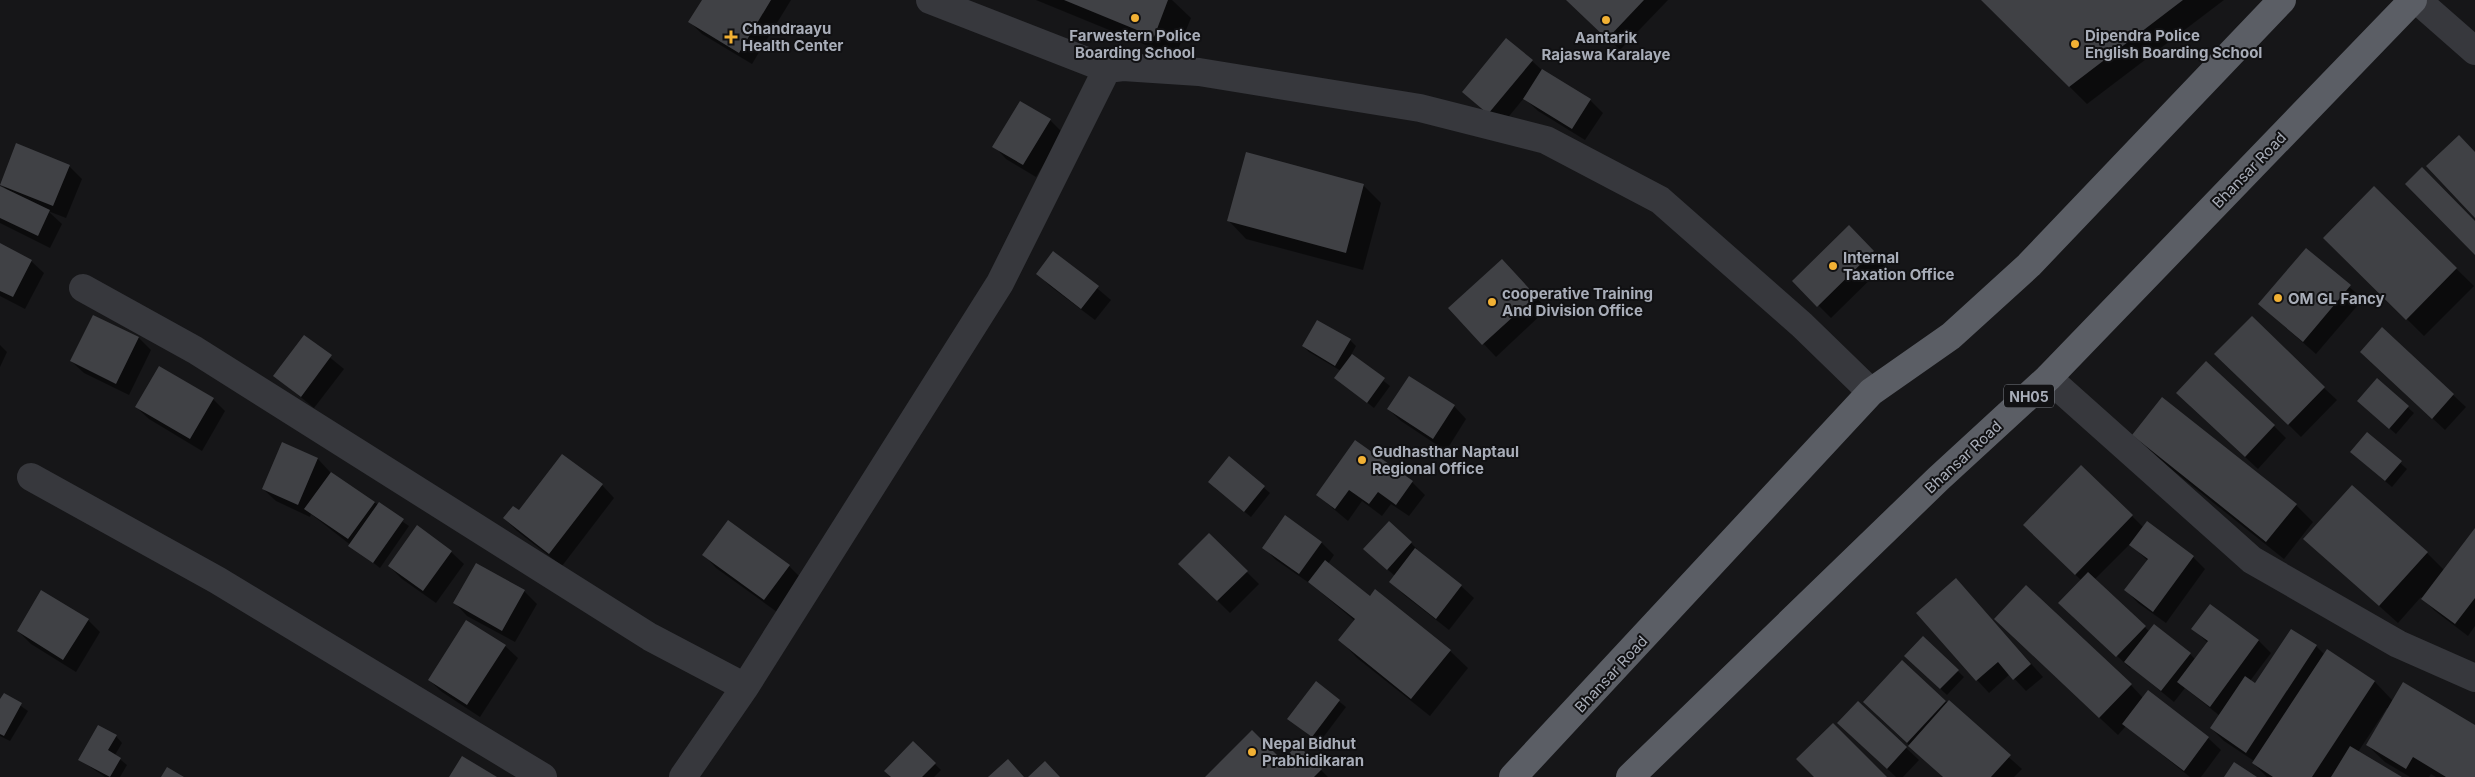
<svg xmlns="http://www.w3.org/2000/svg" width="2475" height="777" viewBox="0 0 2475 777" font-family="Inter,sans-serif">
<rect width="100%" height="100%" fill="#161618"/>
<path fill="#0007" d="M703,0h88l-39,64 -50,-30 -12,-12z
M1036,0h136l19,18 -16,39z
M1568,0h100l-48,50z
M1982,0h242l-137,104z
M1532,61l11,10 47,29 13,13 -18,27 -47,-29 -14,-13 -23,28 -38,-34z
M1050,120l13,13 -27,44 -30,-18 -12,-13z
M69,166l13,13 -16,39 -18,-7 14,13 -12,24 -50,-25v-36l7,3 -6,-6z
M1363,185l18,18 -18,67 -117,-31 -17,-18z
M2374,188l100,98 -50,50 -99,-98z
M1849,227l37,37 -55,54 -37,-37z
M0,245l31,16 13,12 -19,36 -25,-13z
M2306,249l57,50 -47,55 -57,-50z
M1054,252l57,48 -16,20 -45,-34 -12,-12z
M1514,273l33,36 -51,48 -46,-49z
M93,316l46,22 12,12 -22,45 -45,-22 -13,-12z
M305,337l39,32 -30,39 -39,-32z
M1350,340l6,6 -5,9 39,31 -16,22 -38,-30 5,-7 -32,-19 -6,-6z
M0,345l7,7 -7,15z
M2216,354l108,34 13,12 -36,37z
M2374,364l79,31 13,12 -21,23z
M2377,380l37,33 -18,21 -31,-27z
M213,399l12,12 -23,40 -53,-32 -13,-12z
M1454,406l12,13 -20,32 -45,-30 -13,-12z
M2190,406l84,20 12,12 -28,31z
M2367,434l40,35 -15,18 -34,-29z
M2133,435l163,70 17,17 -29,37 -133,-106z
M1355,441l57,41 13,13 -16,21 -18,-12 -9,12 -20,-15 -14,20 -31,-26z
M283,443l35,16 12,13 79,54 -29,42 -69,-54 -1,3 -34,-16 -13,-12z
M563,456l39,29 12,13 -52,68 -45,-35 -13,-13 15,-6z
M1229,458l41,35 -19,24 -36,-29z
M2132,516l12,12 49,29 12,12 -39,54 -28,-20 -12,-13 22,-29 -18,-17 -36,36 56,52 40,22 6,6 12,-17 -15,-14 17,-23 49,35 12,12 -21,28 5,4 61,-39 9,9 2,-4 48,31 18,19 82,26v50h-39l-5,-3 -2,3h-19l-25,-15 -18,-17 22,-36 -2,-1 -29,44 42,25h-133l-14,-14 1,-2 -30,-20 -13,-13 9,-12 -35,-28 -11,14 -43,-35 -1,1 -57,-53 8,-35 -44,-42z
M1286,517l36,26 12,12 -6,9 42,34 80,53 18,17 -38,48 -73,-58 -17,-18 15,-19 -43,-36 -36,-25 -12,-12z
M2475,530v96l-7,10 -33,-25 -14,-14 -23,26 -93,-84 122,14 17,17z
M1209,535l50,49 -29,29 -50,-49z
M1411,543l6,6 -1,2 45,35 13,12 -25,32 -46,-36 -12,-13 4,-5 -24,-21z
M451,552l13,12 -28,39 -34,-24 -13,-13z
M704,555l85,11 12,12 -24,34 -61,-44z
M477,565l47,26 13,13 -22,38 -48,-26 -12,-13z
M1956,580l87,97 -17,14 -16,-17 -21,19 -12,-13z
M88,620l12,12 -24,40 -45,-28 -13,-13z
M2013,637l118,48 12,13 65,40 13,12 -20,27h-11l-64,-51 -8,9z
M1923,638l41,39 -17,18 -35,-33z
M505,646l13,12 -38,59 -38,-25 -13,-12z
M1902,662l120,107 -8,8h-71l-66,-62z
M1316,683l30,24 -27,36 -30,-24z
M4,694l24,17 -18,30 -10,-5v-35z
M1858,703l61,57 -16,17h-7l-45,-42z
M116,736l6,7 -7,12 12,10 -7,12h-15l-25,-17z
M913,743l28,27 -7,7h-41z
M1298,747l30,30h-121l75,-16z"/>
<path fill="#404145" d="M702,0h69l-32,53 -51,-31z
M1064,0h104l-14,37z
M1566,0h78l-37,39z
M1981,0h202l-114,87z
M1506,38l27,22 -45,54 -26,-22z
M1542,69l49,30 -19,30 -49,-30z
M1020,101l31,18 -28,46 -31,-18z
M2459,135l16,17v66l-49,-52z
M16,143l54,22 -17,41 -53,-21z
M1246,152l118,32 -18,69 -119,-32z
M2422,167l53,54v34l-70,-71z
M0,186l50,24 -12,26 -38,-18z
M2374,186l83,82 -51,52 -83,-82z
M1849,225l25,26 -57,56 -25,-26z
M0,243l32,17 -19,37 -13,-6z
M2306,248l45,37 -48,57 -45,-38z
M1053,251l46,35 -18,23 -45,-35z
M1502,259l34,37 -54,49 -34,-37z
M93,315l46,22 -23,47 -46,-23z
M2252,316l73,71 -37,38 -74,-71z
M1317,320l34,19 -16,27 -33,-20z
M2382,327l72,67 -22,25 -72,-67z
M304,335l28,20 -31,42 -28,-21z
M1352,354l33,24 -18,25 -33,-25z
M2206,361l69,64 -30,32 -69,-64z
M159,366l55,32 -24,41 -55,-32z
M1409,376l46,29 -22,34 -46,-30z
M2377,378l32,28 -20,23 -32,-28z
M2162,397l135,107 -31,38 -134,-107z
M2367,432l35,29 -17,20 -35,-29z
M1355,440l58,41 -17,24 -18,-13 -9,12 -20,-14 -14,19 -19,-14z
M282,442l36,16 -20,47 -36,-16z
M562,454l41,30 -54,70 -46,-36 10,-12 6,4z
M1229,456l36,30 -21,26 -36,-30z
M2081,465l52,50 -58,60 -52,-50z
M331,472l44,30 -27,37 -44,-30z
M2352,485l76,67 -49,54 -76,-67z
M379,502l25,17 -31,44 -25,-17z
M1285,515l37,27 -23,32 -37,-26z
M728,520l62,45 -26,35 -62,-45z
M1389,521l23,21 -25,28 -24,-21z
M2147,521l47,35 -41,56 -29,-22 24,-31 -19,-14z
M417,525l35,26 -29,40 -35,-25z
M2475,528v70l-20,26 -34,-25z
M1209,533l39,38 -31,30 -39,-37z
M1415,548l47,37 -26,34 -47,-37z
M1325,560l45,36 5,-7 76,61 -40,49 -73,-59 17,-21 -47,-37z
M476,563l49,27 -23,41 -49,-28z
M2088,572l58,54 -30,31 -58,-54z
M1956,578l75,86 -18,16 -15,-18 -22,19 -60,-68z
M2026,585l106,99 -33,34 -105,-99z
M41,590l48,29 -26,41 -46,-29z
M2210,604l49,36 -49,67 -33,-25 31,-41 -17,-12z
M466,620l40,25 -39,60 -39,-25z
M2154,624l37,29 -30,38 -37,-29z
M2291,629l26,16 -71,108 -36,-25 35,-52 10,7z
M1923,636l36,34 -19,19 -36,-33z
M2327,649l48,32 -63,96h-39l-21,-14z
M1902,660l44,41 -39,42 -44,-41z
M1316,681l24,19 -28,37 -25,-18z
M2403,682l72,43v52h-29l-33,-20 -7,12 -40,-24z
M2148,690l61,47 -25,34 -62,-47z
M4,693l18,10 -18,33 -4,-2v-35z
M1949,700l62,55 -20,22h-48l-35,-31z
M1858,701l49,46 -20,22 -50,-46z
M1833,723l54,54h-73l-18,-18z
M98,725l19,10 -9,15 13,8 -11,19 -32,-17z
M1252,730l30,30 16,-15 24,24 -8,8h-109z
M913,741l23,22 -14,14h-31l-7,-6z
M2350,746l52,31h-71z
M462,756l35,21h-48z
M1008,759l16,18h-36z
M1045,761l15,16h-32z
M2234,762l23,15h-33z
M167,767l17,10h-23z"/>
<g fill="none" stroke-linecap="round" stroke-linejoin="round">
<path stroke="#37383d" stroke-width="28" d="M930,0l177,69 16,-2 76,5 221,36 126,32 114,60 142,125 69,67
M2417,0l58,51
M83,288l112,62 455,287 95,50
M2048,378l204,182 146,84 77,34
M31,477l186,103 326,197
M683,777l62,-90 255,-404 107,-214"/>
<path stroke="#5b5e65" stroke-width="28" d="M1513,777l358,-385 80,-56 78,-71 253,-265
M1630,777l308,-298 110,-101 365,-378"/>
</g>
<g fill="#f2b134" stroke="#111113" stroke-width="2">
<circle cx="1135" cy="18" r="5"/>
<circle cx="1606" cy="20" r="5"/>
<path d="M728.5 29.5h5v5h5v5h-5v5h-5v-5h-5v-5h5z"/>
<circle cx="2075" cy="44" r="5"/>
<circle cx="1833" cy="266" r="5"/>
<circle cx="2278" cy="298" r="5"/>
<circle cx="1492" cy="302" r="5"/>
<circle cx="1362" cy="460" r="5"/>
<circle cx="1252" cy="752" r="5"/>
</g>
<g text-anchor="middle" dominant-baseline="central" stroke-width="4" stroke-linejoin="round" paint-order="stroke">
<rect fill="#111113" stroke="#7b7e86" stroke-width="1" x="2004" y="384.5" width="50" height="23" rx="4"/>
<g font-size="14" font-weight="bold" fill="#a8adb8">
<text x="2029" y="396">NH05</text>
</g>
<g font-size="15" font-weight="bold" fill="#a8adb8" stroke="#111113" text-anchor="start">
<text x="742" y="28">Chandraayu<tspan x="742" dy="17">Health Center</tspan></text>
<text x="1135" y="35" text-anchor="middle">Farwestern Police<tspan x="1135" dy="17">Boarding School</tspan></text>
<text x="2085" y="35">Dipendra Police<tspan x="2085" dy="17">English Boarding School</tspan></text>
<text x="1606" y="37" text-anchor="middle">Aantarik<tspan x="1606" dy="17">Rajaswa Karalaye</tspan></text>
<text x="1843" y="257">Internal<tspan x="1843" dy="17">Taxation Office</tspan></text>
<text x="1502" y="293">cooperative Training<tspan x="1502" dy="17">And Division Office</tspan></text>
<text x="2288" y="298">OM GL Fancy</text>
<text x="1372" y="451">Gudhasthar Naptaul<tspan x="1372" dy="17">Regional Office</tspan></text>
<text x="1262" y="743">Nepal Bidhut<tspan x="1262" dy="17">Prabhidikaran</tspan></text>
</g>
<g font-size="15" fill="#a8adb8" stroke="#111113">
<text transform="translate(2249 170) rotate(-46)">Bhansar Road</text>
<text transform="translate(1963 457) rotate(-43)">Bhansar Road</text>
<text transform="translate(1611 674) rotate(-47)">Bhansar Road</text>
</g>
</g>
</svg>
